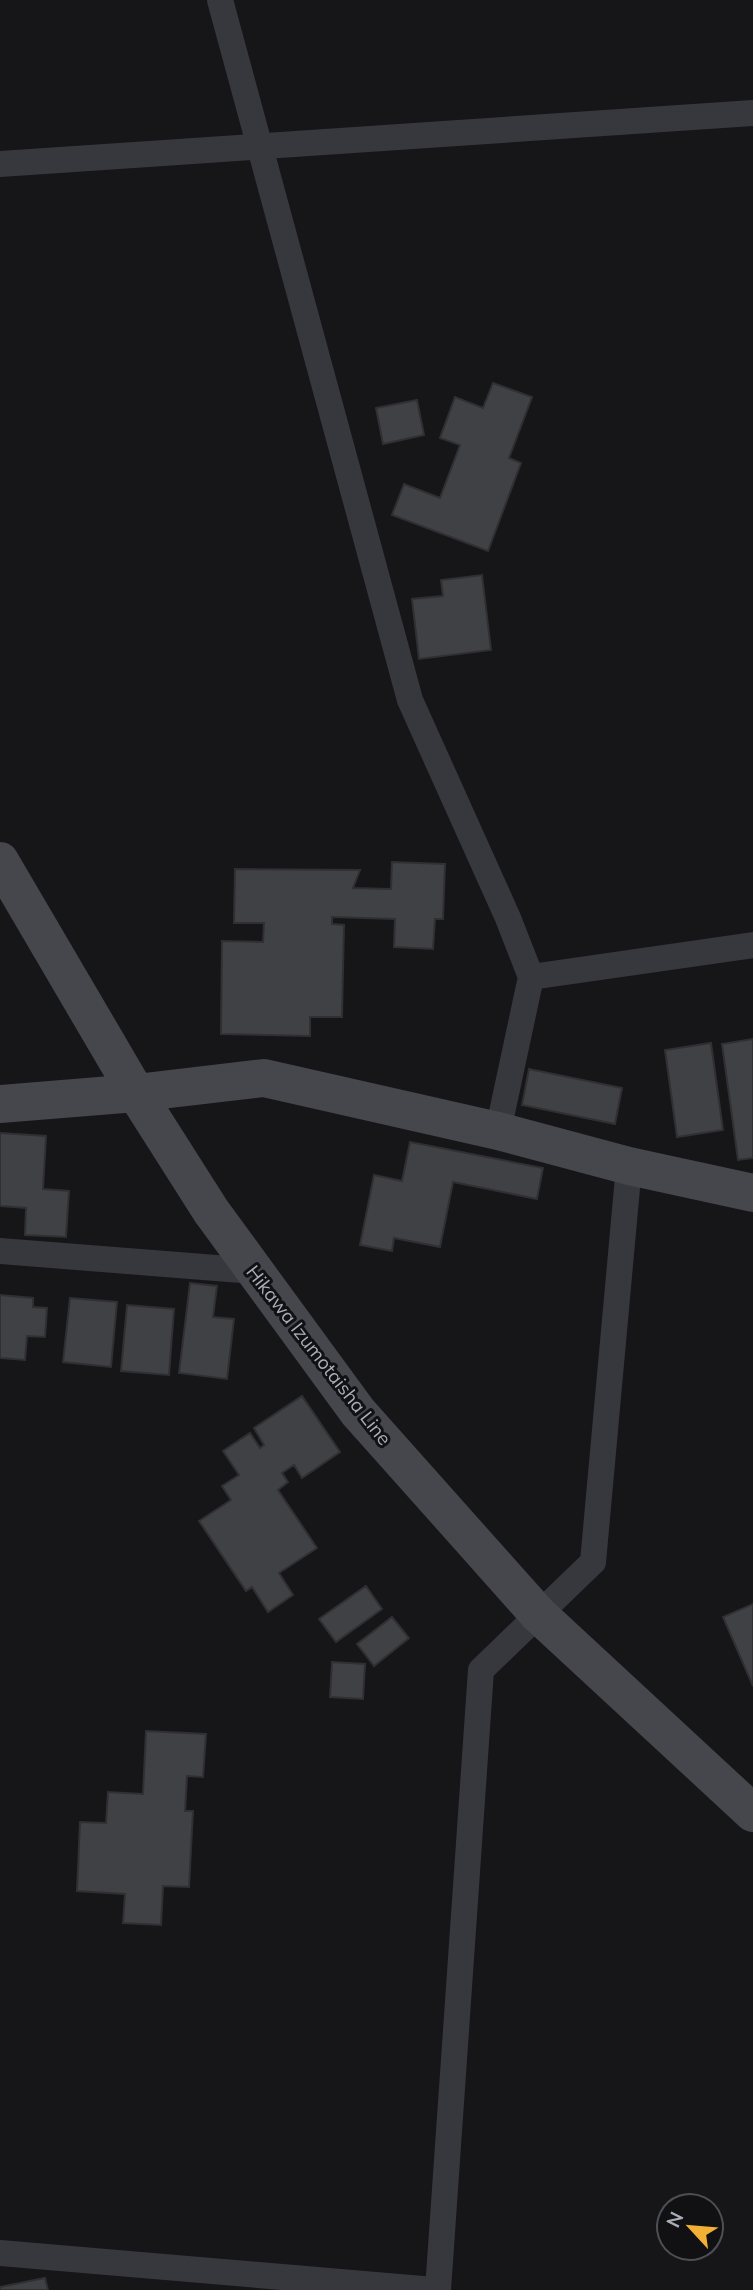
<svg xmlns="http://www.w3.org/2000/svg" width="753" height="2290" viewBox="0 0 753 2290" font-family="Mulish,sans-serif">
<rect width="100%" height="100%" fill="#161618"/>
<path fill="#404145" stroke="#303034" stroke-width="2" d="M493,383l39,14 -23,61 12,5 -33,88 -96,-36 12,-31 36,14 20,-53 -20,-7 15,-41 28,11z
M417,400l7,35 -41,9 -7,-36z
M482,575l9,75 -72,9 -7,-60 31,-3 -2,-16z
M392,862l53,2 -2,55h-8l-2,30 -39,-2 1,-28 -63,-2v7l12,1 -2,92h-32v19l-89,-2 1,-93 41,1 1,-19h-30l1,-54 125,1 -7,18 38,1z
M753,1039v119l-15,2 -16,-116z
M711,1043l12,87 -46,7 -12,-87z
M529,1069l93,19 -7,36 -93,-19z
M0,1133l46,3 -3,53 26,2 -3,46 -41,-2 1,-27 -26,-2z
M410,1142l133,26 -6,31 -84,-17 -13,65 -46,-9 -2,13 -32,-6 14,-70 28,6z
M190,1283l27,3 -4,31 21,2 -7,60 -48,-6z
M0,1295l33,3v9l14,1 -2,29 -18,-1 -2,24 -25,-2z
M70,1298l47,4 -6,65 -48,-5z
M127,1305l47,4 -5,66 -48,-4z
M302,1396l38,56 -38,26 -8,-13 -12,8 6,9 -10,8 39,58 -38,25 14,22 -25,17 -16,-25 -6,4 -47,-70 32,-21 -9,-14 17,-11 -16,-24 27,-18 10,15 4,-3 -10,-17z
M366,1586l16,23 -46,33 -17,-23z
M753,1604v82l-30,-69z
M392,1617l17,21 -35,28 -17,-22z
M332,1662l33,2 -2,35 -33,-2z
M146,1731l60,3 -3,43 -16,-1 -2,35h8l-4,76 -26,-1 -2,39 -38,-2 2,-29 -48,-3 3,-69 26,1 2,-31 35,2z
M45,2278l3,12h-48v-3z"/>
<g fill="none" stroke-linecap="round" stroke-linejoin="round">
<path stroke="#37383d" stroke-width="26" d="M220,0l190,700 98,218 23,59 -33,154
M0,164l753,-51
M531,977l222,-32
M0,1251l254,20
M0,2253l434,37
M438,2290l43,-620 112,-108 36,-396"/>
<path stroke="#45474d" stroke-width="38" d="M0,861l136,232 75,118 147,201 180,202 215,199
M0,1104l136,-11 128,-15 234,53 131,35 124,27"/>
</g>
<g text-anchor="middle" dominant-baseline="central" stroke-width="6" stroke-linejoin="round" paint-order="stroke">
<g font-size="19" fill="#a8adb8" stroke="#111113">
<text transform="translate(319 1355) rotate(52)">Hikawa Izumotaisha Line</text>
</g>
</g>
<g transform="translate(690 2227) rotate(296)"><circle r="33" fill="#111113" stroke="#4d4f55" stroke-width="2"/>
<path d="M0-5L12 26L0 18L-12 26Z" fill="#f2b134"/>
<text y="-10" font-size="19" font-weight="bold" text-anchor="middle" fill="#a8adb8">N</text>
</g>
</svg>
